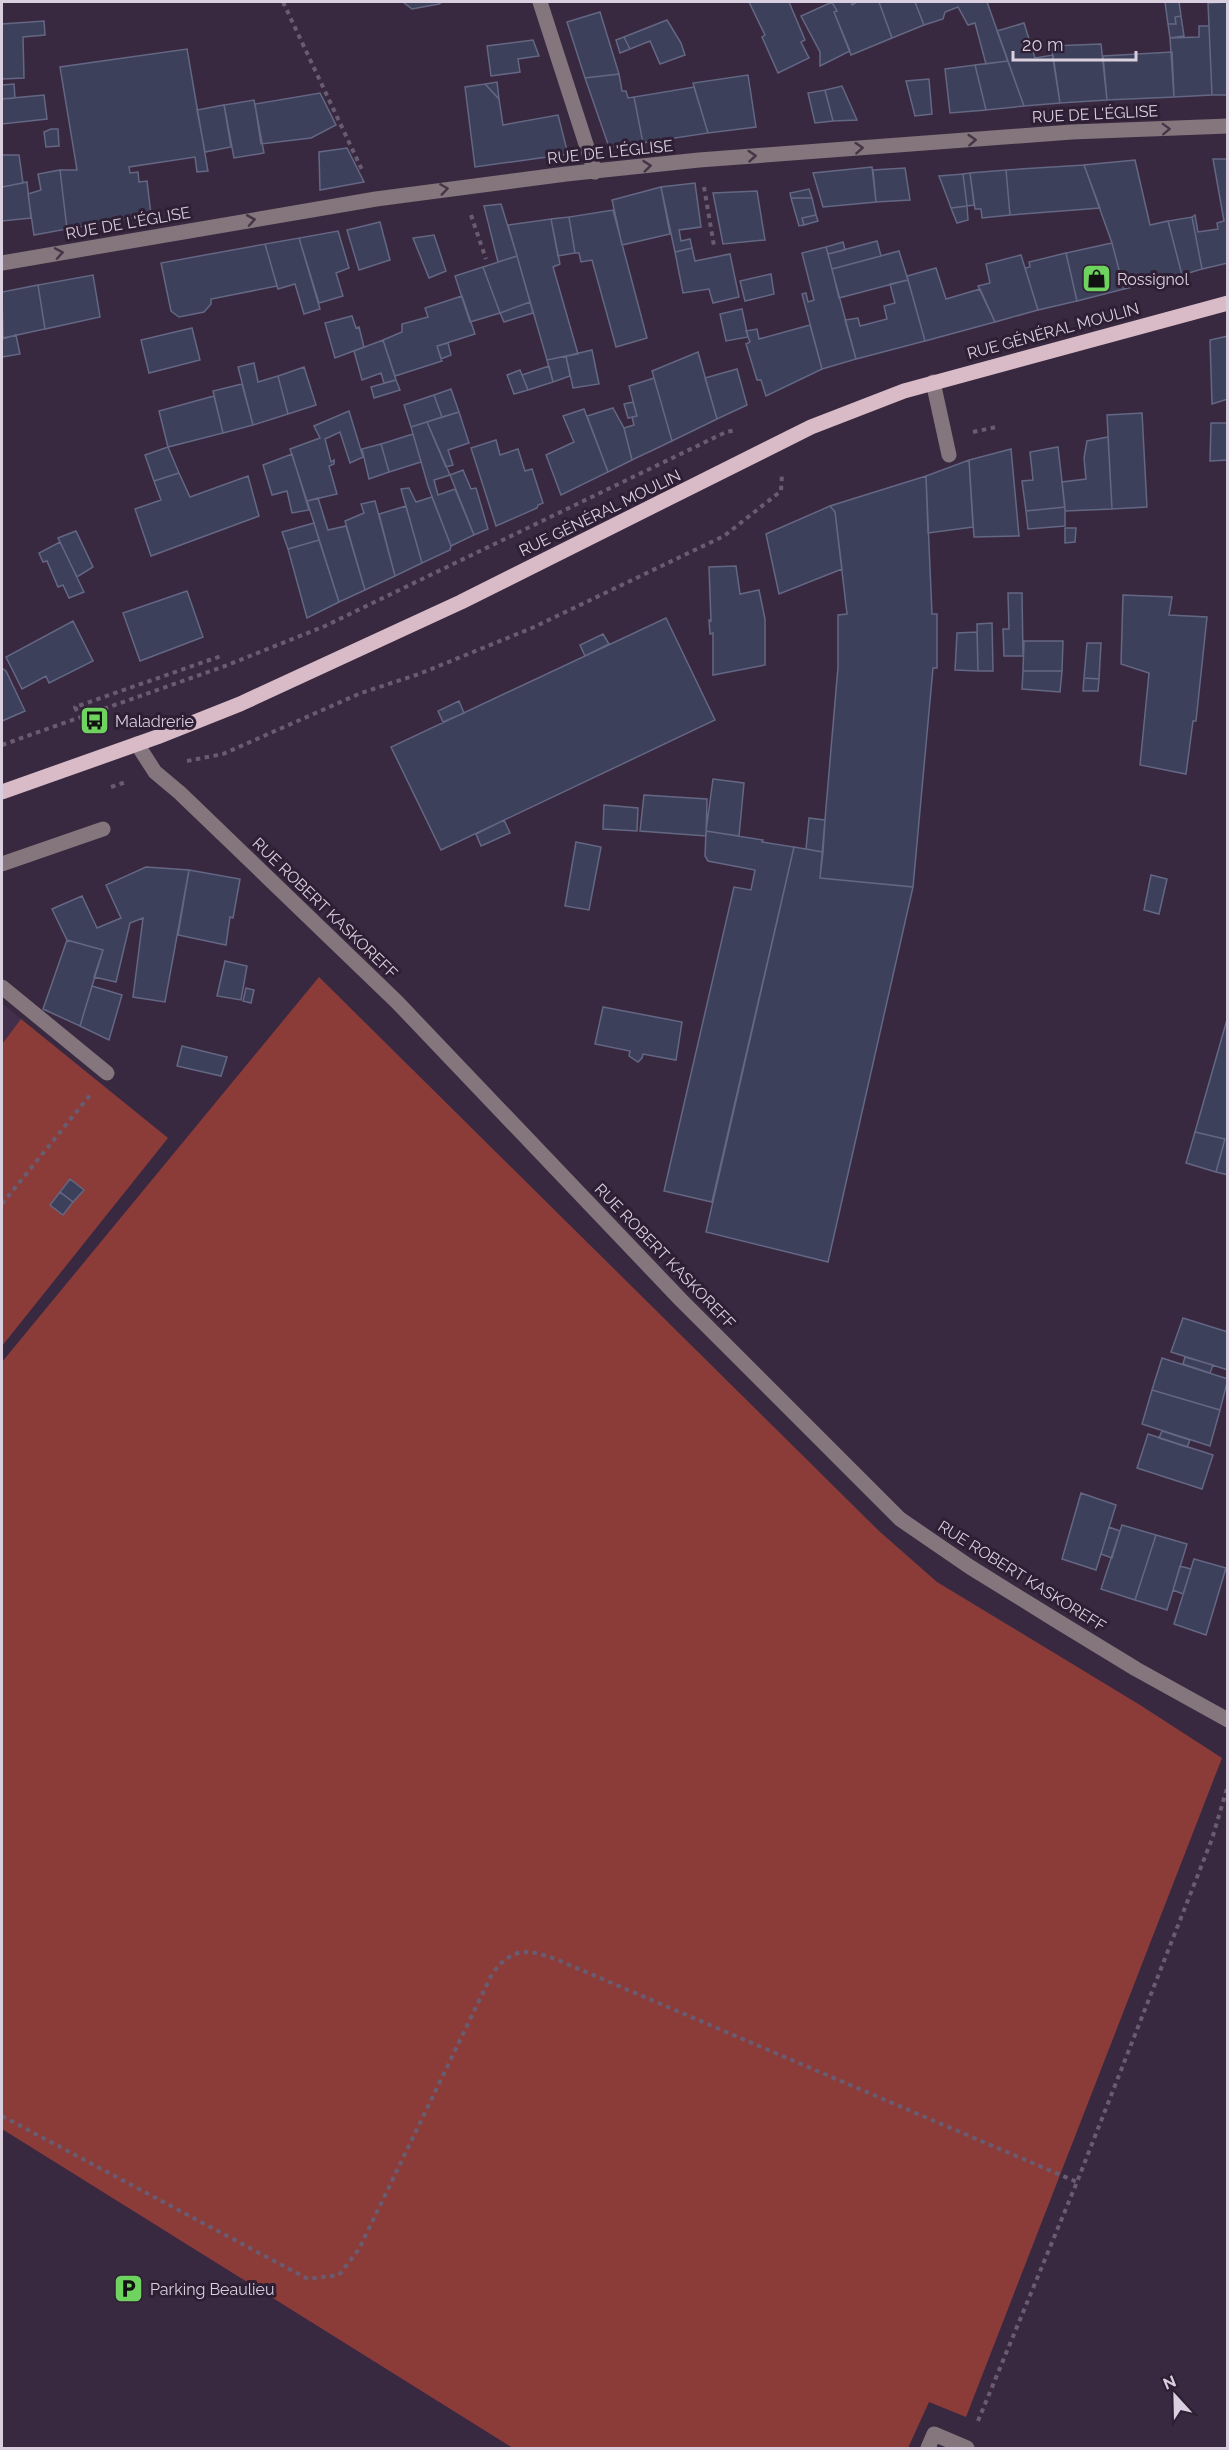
<svg xmlns="http://www.w3.org/2000/svg" width="1229" height="2450" viewBox="0 0 1229 2450" font-family="Raleway,sans-serif">
<rect width="100%" height="100%" fill="#392940"/>
<path fill="#432f4c" d="M2,1003l19,16 -19,25z"/>
<path fill="#8b3c39" d="M319,977l560,554 58,51 203,123 82,53 -256,659 -37,-15 -21,46h-395l-511,-319v-767z
M21,1019l147,119 -166,208v-302z"/>
<path fill="#3d405a" stroke="#646784" stroke-width="1.5" d="M403,2h39l-3,2 -27,5z
M749,2h40l16,38 -4,2 8,16 -31,15 -16,-36 3,-2z
M832,2l5,9 -3,1 16,39 -30,15v-14l-19,-36z
M832,2h19l1,3 5,-3h22l13,36 -41,17 -17,-43 3,-1z
M879,2h36l9,23 -32,13z
M915,2h72l21,59 -22,3 -11,-41 -7,2 -10,-18 -13,5 -2,7 -19,6z
M1165,2h14l2,14 -6,1 1,7h-8z
M1228,2v93h-16l-4,-92z
M600,12l19,62 -34,4 -18,-56z
M1181,16l3,20 -14,2 -2,-14h8l-1,-7z
M667,20l14,23 4,12 -25,9 -10,-23 -20,8 -6,-12z
M44,21l1,14 -22,2 1,41 -22,1v-55z
M1024,23l11,35 18,-3 7,48 -36,3 -27,-75z
M1199,26h10l3,69 -38,2 -4,-59 29,-1z
M624,37l6,12 -10,4 -4,-13z
M533,40l6,16 -21,3 2,13 -29,4 -4,-30z
M1101,44l6,56 -47,3 -9,-57z
M187,49l21,122 -11,1 -2,-15 -66,10 1,6 8,-1 1,10 8,-1 4,34 -84,14 -7,-59h17l-17,-103z
M1172,52l2,45 -67,3 -4,-44z
M1008,61l16,45 -38,4 -11,-45z
M975,65l11,45 -36,3 -5,-44z
M619,74l3,17h4l2,7 6,-1 9,46 -34,4 -24,-69z
M748,75l8,52 -48,6 -15,-50z
M929,79l3,35 -17,2 -9,-35z
M497,82l2,17 -14,-15z
M14,84l1,14 -13,1v-14z
M485,84l14,15 4,26 55,-10 10,39 -93,13 -10,-80z
M842,86l15,34 -24,1 -8,-31z
M694,87l14,46 -65,10 -9,-46z
M825,90l8,31 -18,2 -7,-30z
M320,93l16,32 -25,13 -50,6 -6,-40z
M44,95l3,24 -45,5v-25z
M254,100l10,53 -30,5 -10,-53z
M224,105l7,42 -26,5 -8,-42z
M51,129h7l1,17 -13,1 -2,-15z
M347,148l17,34 -44,8 -1,-38z
M2,155h17l4,28 -21,4z
M1213,159h15v104l-26,6 -10,-52 3,-2 3,17 20,-3 -1,-6 7,-2z
M1135,160l15,65 18,-4 14,54 -58,14 -12,-46 -28,-78z
M1084,165l16,43 -90,7 -4,-45z
M872,167l4,35 -53,5 -10,-34z
M905,168l5,32 -34,2 -3,-32z
M60,170l7,59 -33,6 -6,-41 13,-4 -3,-16z
M1006,170l4,45 -28,3 -1,-9h-6l-5,-36z
M970,173l4,32 -7,1 -4,-32z
M963,174l4,32 -16,2 -12,-32z
M27,182l4,36 -29,3v-34z
M695,183l6,44 -22,3 2,11 9,-2 2,9 -17,4 -14,-65z
M661,187l9,47 -48,11 -10,-45z
M809,189l3,9h-21l-1,-5z
M757,191l8,49 -42,4 -10,-51z
M791,198h21l4,17 -14,3 2,7 -5,1z
M501,204l16,52 -19,6 -14,-56z
M967,206l1,14 -11,3 -6,-15z
M613,210l34,128 -31,9 -24,-87 -11,2 -2,-9h-4l-6,-36z
M816,215l2,6 -14,4 -2,-7z
M569,217l6,36 -17,3 -7,-37z
M1192,217l10,52 -20,6 -14,-54z
M551,219l9,45 -7,3 25,87 -31,6 -39,-135z
M380,222l10,38 -31,10 -12,-40z
M338,231l11,37 -13,5 7,23 -24,7 -20,-65z
M434,235l12,36 -17,7 -16,-40z
M299,238l21,71 -16,5 -9,-30 -17,5 -13,-45z
M877,241l4,15 -49,13 -4,-15z
M843,242l2,8 -17,4 -2,-7z
M1112,243l12,46 -47,12 -11,-48z
M265,244l12,42 -66,13v5l-7,8 -25,5 -8,-6 -10,-48z
M826,247l30,112 -34,10 -20,-75 4,-1 2,9 6,-2 -12,-47z
M692,248l3,13 35,-7 9,43 -26,6 -4,-14 -26,4 -8,-41z
M899,251l9,29 -69,18 -7,-29z
M1066,253l11,48 -39,9 -13,-42 5,-1 -1,-5z
M1021,255l17,55 -43,12 -17,-36 12,-3 -4,-19z
M517,256l13,46 -30,11 -17,-46z
M483,267l17,46 -30,9 -15,-46z
M936,268l10,31 34,-10 15,33 -70,19 -18,-65z
M771,274l3,20 -29,7 -5,-20z
M93,275l7,42 -55,12 -7,-44z
M908,280l17,61 -69,18 -11,-39 13,-2 2,8 27,-7 -3,-13 11,-3 -5,-19z
M38,285l7,44 -42,9 -1,-46z
M462,296l13,38 -38,12 5,15 -47,15 -12,-36 19,-8v-8l26,-7 -3,-9z
M530,302l3,11 -29,9 -4,-9z
M742,309l6,28 -22,4 -6,-27z
M352,316l4,12 3,-1 5,20 -29,11 -10,-35z
M810,325l12,44 -56,27 -5,-16h-4l-11,-36 4,-2 -4,-11 11,-2 2,10z
M192,328l8,32 -51,13 -8,-33z
M16,335l4,19 -18,3v-18z
M1228,336v63l-16,5 -2,-64z
M383,340l13,40 -12,3 -3,-10 -19,7 -8,-29z
M448,343l3,12 -10,4 -4,-13z
M592,350l7,34 -26,4 -7,-32z
M698,352l19,67 -45,22 -20,-70z
M566,356l4,20 -17,6 -6,-22z
M254,363l4,19 20,-6 10,38 -35,11 -15,-58z
M549,366l4,16 -25,8 -6,-15z
M304,367l12,38 -28,9 -10,-38z
M737,369l10,36 -30,14 -12,-41z
M520,370l8,20 -14,4 -7,-19z
M654,378l18,63 -40,19 -8,-32 10,-3 -2,-8 5,-1 -8,-30z
M396,380l4,10 -26,8 -3,-11z
M242,384l11,41 -30,8 -10,-42z
M451,389l8,23 -17,5 -8,-22z
M434,395l8,22 -31,10 -7,-22z
M214,396l9,37 -55,14 -9,-36z
M633,402l4,14 -9,2 -4,-14z
M613,408l11,20 8,32 -24,12 -21,-56z
M584,409l24,63 -47,23 -15,-40 28,-13 -11,-26z
M349,411l14,46 -13,6 -10,-31 -15,7 6,23 3,-2v4l-5,2 8,28 -30,7 -17,-52 30,-11 -6,-12z
M459,412l10,31 -21,7 5,15 -7,2 -19,-45z
M1142,413l5,94 -35,2 -5,-94z
M427,422l23,53 -16,5 4,15 17,-6 19,46 -23,11 -23,-60 -17,-59z
M1211,423h17v37l-18,1z
M413,434l8,28 -32,10 -8,-28z
M1108,437l4,72 -47,2 -3,-29 24,-3 -2,-21 3,-17z
M496,440l4,15 18,-6 7,22 7,-2 11,34 -5,2 -1,3 -41,18 -25,-78z
M381,444l8,28 -20,7 -7,-30z
M168,447l11,26 -25,8 -9,-26z
M1058,447l7,60 -39,4 -4,-30 11,-1 -3,-28z
M1011,449l8,87 -45,1 -5,-77z
M292,454l17,56 -17,3 -5,-22 -15,4 -9,-30z
M969,460l4,67 -45,6 -2,-57z
M463,470l8,19 5,-1 12,41 -14,6 -24,-60z
M179,473l11,24 58,-21 11,40 -108,40 -16,-47 26,-9 -7,-19z
M926,476l6,138h5v54h-4l-20,219 -93,-9 18,-211v-52l9,-1 -12,-102 -5,-6z
M409,488l7,14 16,-5 19,49 -1,4 -28,13 -21,-74z
M318,498l10,32 18,-4 19,64 -26,12 -32,-101z
M375,501l20,75 -30,14 -20,-69 19,-8 -3,-9z
M406,506l16,57 -27,13 -16,-62z
M830,506l5,6 7,57 -63,25 -13,-60z
M1065,507v19l-37,3 -2,-18z
M314,523l5,17 -31,9 -6,-17z
M1065,528h11l-1,14 -10,1z
M76,531l17,36 -16,10 -19,-39z
M319,540l20,62 -32,16 -19,-69z
M60,542l24,50 -15,6 -6,-13 -5,2 -11,-26 -4,1 -4,-9z
M736,566l4,28 19,-4 6,29v46l-52,10v-42l-3,1 -1,-14 2,1 -2,-54z
M187,591l16,46 -63,24 -17,-48z
M1008,593h14l1,63h-19l-1,-27h6z
M1123,595l49,2 -3,18 38,2 -11,104h-3l-7,53 -46,-9 9,-92 -28,-9z
M666,618l49,102 -274,130 -50,-103z
M73,621l20,40 -44,22 -3,-7 -24,13 -16,-32z
M992,623l1,48h-15l-1,-47z
M977,632l1,39 -23,-1 2,-37z
M603,634l6,10 -24,12 -5,-11z
M1024,641h39l-1,30h-39z
M1087,643h14l-2,36 -15,-1z
M2,668l4,3 19,40 -23,10z
M1023,671h39l-2,21 -38,-3z
M1084,678l15,1 -1,12h-15z
M459,701l5,12 -21,9 -5,-11z
M713,779l31,4 -5,53 -33,-5z
M644,795l63,4 -1,37 -66,-5z
M604,805l34,3 -1,23 -34,-2z
M809,818l16,2 -2,32 -17,-3z
M504,820l6,13 -29,13 -5,-12z
M706,831l57,9 -1,2 32,5 -82,355 -48,-11 70,-304 17,3 4,-20 -47,-9 -3,-5z
M576,842l25,5 -12,63 -24,-4z
M794,847l29,5 -3,26 93,9 -85,375 -122,-30z
M146,867l43,3 -24,132 -32,-5 10,-79 -13,5 -14,59 -22,-5 9,-27 -36,-10 -15,-31 30,-13 15,32 24,-10 -15,-33z
M189,870l51,9 -7,39 -3,-1 -4,28 -48,-10z
M1151,875l16,4 -8,35 -15,-4z
M67,940l36,10 -23,76 -37,-17z
M225,961l22,5 -6,34 -24,-4z
M92,986l30,9 -13,45 -29,-14z
M246,988l8,2 -3,13 -8,-2z
M603,1007l79,15 -6,38 -33,-6 -1,4 -4,4 -9,-6 1,-5 -35,-7z
M1228,1016l-1,118 1,41 -12,-3 9,-33 -30,-7z
M182,1046l45,11 -6,19 -44,-10z
M1195,1132l30,7 -9,33 -30,-9z
M70,1179l14,11 -11,12 -13,-10z
M60,1192l13,10 -10,13 -13,-10z
M1183,1318l45,14v38l-57,-18z
M1185,1357l28,8 -3,8 -27,-9z
M1162,1358l66,21 -8,31 -68,-20z
M1152,1390l68,20 -10,36 -68,-22z
M1162,1431l28,9 -3,7 -28,-9z
M1148,1434l65,21 -11,34 -65,-21z
M1081,1493l35,12 -20,65 -34,-11z
M1122,1525l34,10 -21,65 -34,-11z
M1109,1527l11,4 -8,27 -11,-4z
M1156,1535l31,9 -20,66 -32,-10z
M1194,1559l32,9 -20,67 -32,-11z
M1180,1566l11,3 -8,25 -10,-4z"/>
<g fill="none" stroke-linecap="round" stroke-linejoin="round">
<path stroke="#6a5c70" stroke-width="4" stroke-dasharray="4.5 4.5" stroke-linecap="butt" d="M283,2l80,170
M704,187l10,59
M471,215l15,44
M973,432l23,-5
M77,711l-2,-4 146,-51
M2,745l223,-79 100,-40 401,-194 10,-2
M187,761l36,-7 138,-61 58,-19 113,-46 192,-92 57,-45 1,-17
M111,787l15,-5
M2,1204l88,-109
M2,2116l306,163 31,-4 20,-26 133,-275c21,-28 36,-25 66,-14l519,222
M978,2421l99,-239 135,-343 16,-54"/>
<path stroke="#84767c" stroke-width="15" d="M540,2l55,170
M2,263l374,-64 190,-25 133,-14 373,-28 156,-6
M933,382l16,73
M137,744l18,28 25,21 217,209 284,298 219,219 70,48 84,52 82,50 92,51
M2,864l101,-35
M2,987l105,86
M928,2448l6,-14 33,14"/>
<path stroke="#d8bbc7" stroke-width="15" d="M2,792l155,-55 83,-33 221,-102 350,-175 93,-36 324,-88"/>
</g>
<defs><path id="oneway-chevron" d="M-2-3.5L2.5 0L-2 3.5" fill="none" stroke-width="1.6" stroke-linecap="round" stroke-linejoin="round" transform="scale(1.5)"/></defs>
<g stroke="#443547">
<use href="#oneway-chevron" transform="translate(1166 129) rotate(-2)"/>
<use href="#oneway-chevron" transform="translate(972 140) rotate(-4)"/>
<use href="#oneway-chevron" transform="translate(859 148) rotate(-4)"/>
<use href="#oneway-chevron" transform="translate(752 156) rotate(-4)"/>
<use href="#oneway-chevron" transform="translate(647 166) rotate(-6)"/>
<use href="#oneway-chevron" transform="translate(444 189) rotate(-8)"/>
<use href="#oneway-chevron" transform="translate(251 220) rotate(-10)"/>
<use href="#oneway-chevron" transform="translate(59 253) rotate(-10)"/>
</g>
<defs>
<symbol id="shop-square" viewBox="-11 -11 22 22"><rect x="-9" y="-9" width="18" height="18" rx="4" fill="#6fd360" stroke="#2f1f35"/><path d="M-5-2.5h2.3a2.7 3.5 0 0 1 5.4 0H5L5.5 6h-11ZM-1.5-2.5h3a1.5 2.3 0 0 0-3 0Z" fill="#111"/></symbol>
<symbol id="bus-square" viewBox="-11 -11 22 22"><rect x="-9" y="-9" width="18" height="18" rx="4" fill="#6fd360" stroke="#2f1f35"/><path d="M-5-6H5V4H4V6H2V4H-2V6H-4V4H-5ZM-3.5-4V0h7V-4ZM-3.5 1.2v1.5H-2V1.2ZM2 1.2v1.5H3.5V1.2Z" fill="#111"/></symbol>
<symbol id="parking-square" viewBox="-11 -11 22 22"><rect x="-9" y="-9" width="18" height="18" rx="4" fill="#6fd360" stroke="#2f1f35"/><path d="M-3.5-5.5H1a3.5 3.5 0 0 1 0 7H-1V5.5H-3.5ZM-1-3.4V-.6H.8a1.4 1.4 0 0 0 0-2.8Z" fill="#111"/></symbol>
</defs>
<g fill-rule="evenodd">
<use href="#shop-square" x="1080" y="262" width="33" height="33"/>
<use href="#bus-square" x="78" y="704" width="33" height="33"/>
<use href="#parking-square" x="112" y="2272" width="33" height="33"/>
</g>
<g text-anchor="middle" dominant-baseline="central" stroke-width="6" stroke-linejoin="round" paint-order="stroke">
<g font-size="16" fill="#d9cfde" stroke="#2f1f35">
<text transform="translate(1095 114) rotate(-3)">RUE DE L'ÉGLISE</text>
<text transform="translate(610 152) rotate(-6)">RUE DE L'ÉGLISE</text>
<text transform="translate(128 223) rotate(-10)">RUE DE L'ÉGLISE</text>
<text transform="translate(1053 331) rotate(-15)">RUE GÉNÉRAL MOULIN</text>
<text transform="translate(600 513) rotate(-26)">RUE GÉNÉRAL MOULIN</text>
<text transform="translate(325 908) rotate(44)">RUE ROBERT KASKOREFF</text>
<text transform="translate(665 1256) rotate(46)">RUE ROBERT KASKOREFF</text>
<text transform="translate(1022 1576) rotate(32)">RUE ROBERT KASKOREFF</text>
</g>
<g font-size="16" fill="#d9cfde" stroke="#2f1f35" text-anchor="start">
<text x="1117" y="279">Rossignol</text>
<text x="115" y="721">Maladrerie</text>
<text x="150" y="2289">Parking Beaulieu</text>
</g>
</g>
<rect width="1229" height="2450" fill="none" stroke="#d9cfde" stroke-width="6"/>
<g transform="translate(1175 2396) rotate(338)" stroke="#2f1f35" stroke-width="4.5" paint-order="stroke">
<path d="M0-4.5L10 22L0 15L-10 22Z" fill="#d9cfde"/>
<text y="-9" font-size="16" font-weight="bold" text-anchor="middle" fill="#d9cfde">N</text>
</g>
<path d="M1013 51v9h123v-9" fill="none" stroke="#d9cfde" stroke-width="3"/>
<text x="1022" y="51" font-size="18" fill="#d9cfde" stroke="#2f1f35" stroke-width="4.5" paint-order="stroke">20 m</text>
</svg>
